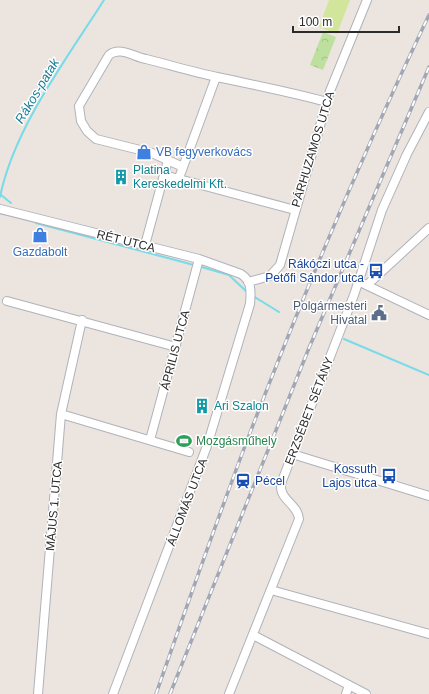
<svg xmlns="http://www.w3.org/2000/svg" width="429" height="694" viewBox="0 0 429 694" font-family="Arial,sans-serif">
<defs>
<pattern id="park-crowns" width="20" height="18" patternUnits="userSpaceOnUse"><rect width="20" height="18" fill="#bee09e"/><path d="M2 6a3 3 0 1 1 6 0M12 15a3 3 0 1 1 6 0" fill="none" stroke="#a3c088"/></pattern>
</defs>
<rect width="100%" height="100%" fill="#ece4de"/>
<path fill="url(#park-crowns)" d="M323,32l13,5 -13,33 -13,-5z"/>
<path fill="#d1e69a" d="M329,0h21l-13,34 -18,-7z"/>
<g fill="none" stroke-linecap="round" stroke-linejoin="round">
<path stroke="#77dbe8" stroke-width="2" d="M1,195l10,8
M0,197c14,-69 66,-137 104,-197
M36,223l158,42
M198,266l31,9 19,18
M253,296l26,16
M344,339l85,36"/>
<defs>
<path id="minor" d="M183,167l-31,-14 -56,-14 -9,-8 -6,-10 -2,-15 30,-51c11,-9 25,2 37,4 24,6 47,13 71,18 37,8 74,15 110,25
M164,175l131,35
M179,178l37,-101
M0,209l199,50 42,15c11,7 10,18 9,30l-43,142 -94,248
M145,245l23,-85
M248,282l22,-6 10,-11 50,-174 37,-91
M364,284l65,31
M367,285l62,-57
M7,301l169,46
M61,414l128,38
M150,440l49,-181
M292,454l137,42
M271,590l158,44
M253,635l113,59
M38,694l23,-280 21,-94
M229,694l70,-175c-1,-16 -23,-20 -17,-38l72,-186 28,-85 25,-56 22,-42
M346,694l3,-9"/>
</defs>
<use href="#minor" stroke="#afb3bb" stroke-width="10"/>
<use href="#minor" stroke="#fff" stroke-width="8"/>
<defs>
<path id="rail" d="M156,694c30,-86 60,-171 92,-256 55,-143 115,-285 181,-423
M170,694l139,-346 120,-281"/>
</defs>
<use href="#rail" stroke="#a1a7b4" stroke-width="3.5"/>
<use href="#rail" stroke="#fff" stroke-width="2" stroke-dasharray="6" stroke-linecap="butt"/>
</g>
<defs>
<symbol id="shop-bare" viewBox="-9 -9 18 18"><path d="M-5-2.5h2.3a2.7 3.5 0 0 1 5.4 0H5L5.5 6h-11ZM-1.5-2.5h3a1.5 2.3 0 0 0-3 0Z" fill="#3f7fe0" stroke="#fff" stroke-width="2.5" paint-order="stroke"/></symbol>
<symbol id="building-bare" viewBox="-9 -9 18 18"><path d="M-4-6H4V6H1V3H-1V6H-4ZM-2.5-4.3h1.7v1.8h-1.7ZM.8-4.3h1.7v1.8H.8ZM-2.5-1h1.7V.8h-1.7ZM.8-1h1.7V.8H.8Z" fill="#0f9aa8" stroke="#fff" stroke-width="2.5" paint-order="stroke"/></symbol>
<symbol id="bus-bare" viewBox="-9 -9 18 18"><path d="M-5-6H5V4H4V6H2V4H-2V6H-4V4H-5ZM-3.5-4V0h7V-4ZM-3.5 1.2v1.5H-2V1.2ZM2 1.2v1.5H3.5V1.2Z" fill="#1a4fb4" stroke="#fff" stroke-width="2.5" paint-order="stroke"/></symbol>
<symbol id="civic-bare" viewBox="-9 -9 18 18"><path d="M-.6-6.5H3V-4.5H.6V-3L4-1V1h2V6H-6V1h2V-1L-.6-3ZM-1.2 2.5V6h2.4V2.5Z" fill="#5c6f8a" stroke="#fff" stroke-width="2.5" paint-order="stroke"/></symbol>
<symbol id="stadium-bare" viewBox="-9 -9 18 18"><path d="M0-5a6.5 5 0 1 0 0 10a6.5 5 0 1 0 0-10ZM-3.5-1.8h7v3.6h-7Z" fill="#2e9e5b" stroke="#fff" stroke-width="2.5" paint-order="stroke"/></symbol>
<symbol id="station-bare" viewBox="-9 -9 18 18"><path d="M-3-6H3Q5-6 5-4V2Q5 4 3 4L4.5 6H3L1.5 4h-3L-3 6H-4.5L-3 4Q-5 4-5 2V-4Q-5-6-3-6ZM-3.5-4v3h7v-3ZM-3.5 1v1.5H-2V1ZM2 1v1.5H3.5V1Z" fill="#1a4fb4" stroke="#fff" stroke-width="2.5" paint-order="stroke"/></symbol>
</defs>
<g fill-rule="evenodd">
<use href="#shop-bare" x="133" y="141" width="22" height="22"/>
<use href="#building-bare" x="110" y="166" width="22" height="22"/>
<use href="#shop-bare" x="29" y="224" width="22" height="22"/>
<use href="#bus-bare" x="365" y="260" width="22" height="22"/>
<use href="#civic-bare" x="368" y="302" width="22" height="22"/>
<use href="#building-bare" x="191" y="395" width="22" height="22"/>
<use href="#stadium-bare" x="173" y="430" width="22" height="22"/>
<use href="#bus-bare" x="378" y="465" width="22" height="22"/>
<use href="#station-bare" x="232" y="470" width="22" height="22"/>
</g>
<g text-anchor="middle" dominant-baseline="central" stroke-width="3" stroke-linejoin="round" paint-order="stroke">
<g font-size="12" fill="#2b2b2b" stroke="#fff">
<text transform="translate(313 149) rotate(-73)">PÁRHUZAMOS UTCA</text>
<text transform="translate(126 241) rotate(14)">RÉT UTCA</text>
<text transform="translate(175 350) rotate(-75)">ÁPRILIS UTCA</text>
<text transform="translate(309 411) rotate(-69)">ERZSÉBET SÉTÁNY</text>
<text transform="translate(187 502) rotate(-69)">ÁLLOMÁS UTCA</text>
<text transform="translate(54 506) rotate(-85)">MÁJUS 1. UTCA</text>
</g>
<g font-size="12" fill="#366cbe" stroke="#fff" text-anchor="start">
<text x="156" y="152">VB fegyverkovács</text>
<text x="40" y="252" text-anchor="middle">Gazdabolt</text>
</g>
<g font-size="12" fill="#0d838f" stroke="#fff" text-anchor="start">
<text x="133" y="170">Platina<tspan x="133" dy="14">Kereskedelmi Kft.</tspan></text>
<text x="214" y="406">Ari Szalon</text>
</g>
<g font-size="12" fill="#164399" stroke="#fff" text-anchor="end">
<text x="364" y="264">Rákóczi utca -<tspan x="364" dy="14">Petőfi Sándor utca</tspan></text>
<text x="377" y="469">Kossuth<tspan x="377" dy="14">Lajos utca</tspan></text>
<text x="255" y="481" text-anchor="start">Pécel</text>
</g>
<g font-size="12" fill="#4e5e75" stroke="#fff" text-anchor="end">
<text x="367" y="306">Polgármesteri<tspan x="367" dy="14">Hivatal</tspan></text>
</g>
<g font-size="12" fill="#27864d" stroke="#fff" text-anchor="start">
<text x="196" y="441">Mozgásműhely</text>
</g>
<g font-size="13" font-style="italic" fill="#157d96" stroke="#fff">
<text transform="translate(37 91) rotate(-59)">Rákos-patak</text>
</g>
</g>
<path d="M293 26v6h106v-6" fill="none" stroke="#2b2b2b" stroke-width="2"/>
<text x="299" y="26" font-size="12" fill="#2b2b2b" stroke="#ffffff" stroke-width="3" paint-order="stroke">100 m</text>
</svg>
